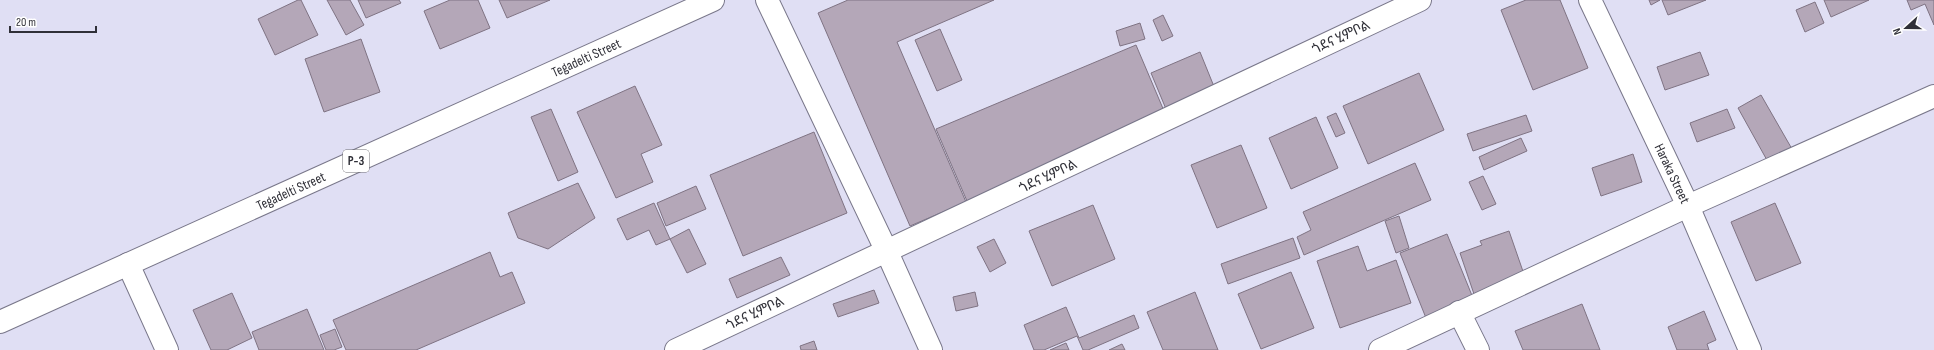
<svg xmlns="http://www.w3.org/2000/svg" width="1934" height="350" viewBox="0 0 1934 350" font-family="'Sofia Sans Condensed','Noto Sans Ethiopic',sans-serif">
<rect width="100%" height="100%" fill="#e0dff4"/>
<path fill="#b4a7b8" stroke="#7f7383" d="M298,0h3l17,35 -43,20 -17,-36z
M327,0h23l14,25 -18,10z
M358,0h41l2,3 -35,15z
M450,0h28l12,28 -50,21 -16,-38z
M499,0h51l-43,18z
M848,0h146l-97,42 69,160 -56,24 -92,-213z
M1526,0h34l28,68 -55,22 -32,-80z
M1649,0h11l-9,5z
M1662,0h44l-38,15z
M1824,0h45l-38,17z
M1907,0h27v25l-9,-21 -14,6z
M1815,2l9,21 -19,9 -9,-22z
M1163,15l10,21 -11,5 -9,-21z
M1140,23l5,16 -25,7 -4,-15z
M940,29l22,51 -25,11 -22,-51z
M361,39l19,53 -56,20 -19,-53z
M1136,45l31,73 -200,83 -31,-72z
M1200,52l15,37 -49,20 -15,-36z
M1700,52l9,23 -44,15 -8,-23z
M1419,73l25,57 -76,34 -25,-58z
M635,86l27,59 -21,9 12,28 -37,16 -39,-86z
M1761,95l31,54 -24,13 -30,-54z
M551,109l27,63 -20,9 -27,-64z
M1727,109l8,19 -38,14 -7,-19z
M1336,113l9,20 -9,4 -9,-20z
M1526,115l6,16 -59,20 -6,-17z
M1316,117l22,51 -47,21 -22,-51z
M814,132l33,81 -104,43 -33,-81z
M1521,138l6,13 -43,19 -5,-13z
M1241,145l26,63 -50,20 -26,-63z
M1633,154l9,28 -41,14 -9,-28z
M1415,163l16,37 -127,55 -7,-18 14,-7 -8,-18z
M1483,176l13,28 -14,6 -13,-28z
M578,183l17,35 -47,31 -30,-11 -10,-25z
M696,186l10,23 -40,17 -9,-23z
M654,203l16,36 -14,6 -7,-15 -22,10 -10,-21z
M1775,203l26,60 -45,18 -25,-59z
M1093,205l22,54 -63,27 -23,-55z
M1399,216l10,32 -13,5 -11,-32z
M689,229l17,35 -19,9 -17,-34z
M1509,231l17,49 -51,17 -15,-44 22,-8 -2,-4z
M1447,234l26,64 -47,20 -26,-65z
M1293,238l7,20 -72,26 -7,-20z
M994,239l12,24 -16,9 -13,-25z
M1358,246l9,25 29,-11 15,43 -71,25 -23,-67z
M490,252l10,25 12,-5 13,31 -109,47h-70l-13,-30z
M781,257l9,18 -53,23 -8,-19z
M1291,272l23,56 -53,21 -23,-55z
M874,290l5,13 -41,14 -5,-13z
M975,292l3,14 -22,5 -3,-14z
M1195,292l23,58h-55l-16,-38z
M232,293l20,45 -25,12h-16l-18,-40z
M1582,304l18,46h-77l-8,-19z
M1066,307l13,31 55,-23 5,13 -51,22h-5l-6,-14 -33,14h-10l-10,-25z
M307,309l17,41h-65l-7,-18z
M1704,311l12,29 -9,4 2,6h-32l-9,-23z
M335,329l7,18 -8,3h-8l-6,-15z
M814,341l3,9h-16l-1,-4z
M1066,343l3,7h-19z
M1122,344l3,6h-16z"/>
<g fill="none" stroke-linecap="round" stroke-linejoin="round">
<defs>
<g id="street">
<path d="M767,0l120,252 44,98"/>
<path id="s1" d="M1590,0l98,206 62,144"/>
<path d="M128,264l39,86"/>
<path d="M1459,312l19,38"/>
<path d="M676,350l744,-350"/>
<path d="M1380,350l308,-144 246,-110"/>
</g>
<g id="primary">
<path id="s2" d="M0,322l713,-322"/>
</g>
</defs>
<use href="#street" stroke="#79778a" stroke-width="24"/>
<use href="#primary" stroke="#79778a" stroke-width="24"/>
<use href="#street" stroke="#fff" stroke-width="22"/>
<use href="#primary" stroke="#fff" stroke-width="22"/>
</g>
<g text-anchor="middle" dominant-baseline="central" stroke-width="3" stroke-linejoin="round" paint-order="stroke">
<rect fill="#fff" stroke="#6e6e74" stroke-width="1" x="343" y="150" width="26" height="22" rx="3"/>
<g font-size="13" font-weight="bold" fill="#303038">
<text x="356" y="161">P-3</text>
</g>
<g font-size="14" fill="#303038" stroke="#fff">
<text transform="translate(1341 37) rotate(-25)">ጎደና ሂምቦል</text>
<text stroke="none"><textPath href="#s2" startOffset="643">Tegadelti Street</textPath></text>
<text stroke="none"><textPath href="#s1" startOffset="192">Haraka Street</textPath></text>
<text transform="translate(1048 176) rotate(-25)">ጎደና ሂምቦል</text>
<text stroke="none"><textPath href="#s2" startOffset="319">Tegadelti Street</textPath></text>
<text transform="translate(755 313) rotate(-25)">ጎደና ሂምቦል</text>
</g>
</g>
<g transform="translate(1906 28) rotate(249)" stroke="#ffffff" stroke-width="3" paint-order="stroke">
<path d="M0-3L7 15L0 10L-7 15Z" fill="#303038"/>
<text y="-6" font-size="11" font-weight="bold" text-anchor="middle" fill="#303038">N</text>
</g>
<path d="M10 26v6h86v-6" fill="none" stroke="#303038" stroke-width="2"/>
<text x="16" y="26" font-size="12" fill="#303038" stroke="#ffffff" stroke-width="3" paint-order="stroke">20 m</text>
</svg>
